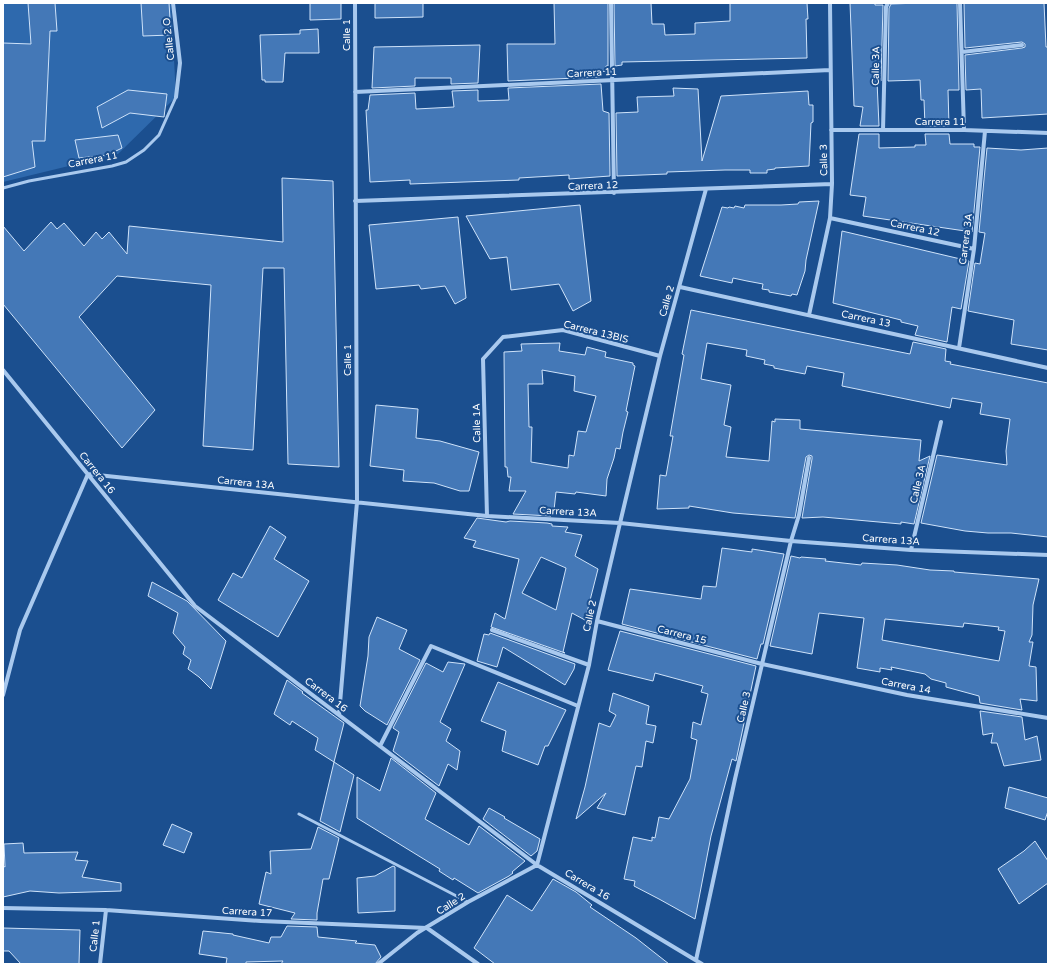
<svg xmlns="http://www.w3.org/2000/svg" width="1051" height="967" viewBox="0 0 1051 967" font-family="'Varela Round',sans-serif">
<rect width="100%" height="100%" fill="#1b4f8f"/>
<path fill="#2e69ad" d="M3,3h168l5,94 -58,57 -115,28z"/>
<path fill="#4478b7" stroke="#cfe3fa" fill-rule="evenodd" d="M28,3h27l2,28h-7l-5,110h-13l3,26 -32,10v-134l28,1z
M141,3h28l2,32 -28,1z
M310,3h31v16l-31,1z
M375,3h48v14l-48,1z
M554,3h54v63h-2v5l-6,1v5l-92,4 -1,-37h48z
M614,3h37l1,21h12l1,11 30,-1v-11l35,-2v-18h77l1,16h-2l1,39 -185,4v3l-7,1z
M850,3h25v2h8l-2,76h-4l2,45h-19l3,-19 -9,-1z
M920,3h37l2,87h-11l1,36h-24l-1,-26h-3l-1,-20 -32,1 1,-73 2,-4z
M964,3h80l2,44h2v67l-66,4 -1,-29 -15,1 -1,-35 57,-7 3,-1v-3l-3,-2 -57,6z
M318,29l1,24h-34l-2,29h-18v-2h-3l-2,-45 40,-1v-4z
M480,45l-2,38 -27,1v-6h-36v8l-43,2 2,-41z
M601,84l2,27 6,2 1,63 -41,3v-4l-50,3v2l-109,4v-4l-40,2 -4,-72h2l2,-15 45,-2 1,16 38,-2 -2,-16 26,-1v11l31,-1 -1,-12z
M673,88l25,1 4,72 19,-65 87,-5 1,14h4v17l-2,1 -2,43 -34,2v1l-8,1v3h-17v-3h-25l-58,2v2l-50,2 -1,-63 22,-1 -1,-15 37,-1z
M128,90l39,4 -3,23 -34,-4 -28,15 -5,-21z
M859,134h20v14l36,-1v-2h11l-1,-11h24l1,10h24v3h6l-8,85 -109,-16 3,-19 -16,-2z
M118,135l4,13 -14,7 -29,3 -4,-18z
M987,148l34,2 27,-2v202l-37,-6 3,-24 -46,-9 7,-48 5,1 5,-31 -6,-1z
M282,178l51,3 6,286 -51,-3 -4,-196h-21l-10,182 -50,-4 8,-161 -94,-9 -38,41 76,93 -33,38 -119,-144v-78l21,25 27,-29 6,7 7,-6 20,23 12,-14 6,7 7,-7 18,22 2,-28 154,16z
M819,201l-13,59 -1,11 -8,24 -5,-1 -1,2 -22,-4v-2l-7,-1 1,-5 -16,-3 -14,-3 -1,5 -32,-7 22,-69 6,1 1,-1 5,1 1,-2 9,2 1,-3h36l17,-1 1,-2z
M580,205l11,96 -18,10 -14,-27 -48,6 -4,-33 -17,2 -24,-43z
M458,217l8,81 -11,6 -10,-18 -24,3 -2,-4 -43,4 -7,-64z
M842,231l127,30 -8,48 -9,-2 -5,35 -32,-7 3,-9 -17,-4v-2l-68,-17z
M691,310l219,44 3,-12 33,7 -1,12 6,1 -1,2 98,19v154l-37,-4h-23l-23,-2 -44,-8 16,-68 70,10 -1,-14 4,-32 -30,-5 2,-11 -30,-5 -2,10 -108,-22 2,-13 -37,-7 -2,8 -31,-6v-2l-10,-2 1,-4 -19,-4 1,-6 -40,-7 -6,36 30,6 -7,40 7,2 -5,30 43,4 3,-40 3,1v-3l25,1v9l121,11 -2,21 11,-5 -16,68 -13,-2v2l-78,-7 -21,1 10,-59v-3l-3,-1 -3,2 -11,61 -62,-5 -44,-7v2l-32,1 3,-34 6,1 7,-40h-3l14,-81 -2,-1z
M560,343l-1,8 26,4 2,-8 19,5 -1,5 28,6v2l2,1 -9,45 2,1 -5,20 -3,17 -4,-1 -2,10 -7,21 -1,17 -30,-4 -1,2 -19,-2 -2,18 -3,6 -38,-2 13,-23h-17l2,-14h-3l-1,-10h-2l-1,-115 18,-1 -1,-7zM542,370l33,6 -1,15 22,5 -10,36 -8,-1 -4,25 -5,-1 -1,13 -37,-6 1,-35h-3l-1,-43h15z
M376,405l42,4 -2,29 24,3 39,11 -10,39h-9l-26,-8 -31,-2 1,-11 -34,-4z
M477,518l29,4 4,-1 37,2 5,1v2l16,1 -3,5 17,3 -7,21 23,13 -13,51 -13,-7 -9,39 2,1 -74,-26 4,-14 10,6 14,-60 -46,-12 3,-6 -12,-3zM541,557l25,11 -10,42 -34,-17z
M270,526l16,11 -12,22 35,22 -31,56 -60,-37 15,-27 9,5z
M722,548l30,4v-3l32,5 -21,90h-2l-4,15 -135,-35 8,-35 71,10 2,-13 13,1z
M791,556l9,2 1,-1 25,2 -1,2 36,4 1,-2 35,2 33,5 24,1v1l85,7 -6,26 -1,30 -3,7h4l-4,24 7,1 1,34 -17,-2 2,11 -42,-7 -1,-7 -33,-9v-4l-15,-4 -6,-5 -34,-7 1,3 -12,-2v4l-23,-4 7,-50 -45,-5 -7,41 -42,-8zM885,619l78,8 1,-4 35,4 -1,3 7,1 -6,30 -117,-21z
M152,582l35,19 39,40 -15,48 -12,-12 -11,-8 3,-9 -8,-6 2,-7 -12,-14 5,-20 -30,-17z
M377,617l30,13 -8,19 21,11 -33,65 -22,-14 -5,-5 8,-50 1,-19z
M620,631l136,35 -20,95 -4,-2 -21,77 -16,83 -36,-20 -25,-13 1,-5 -11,-2 9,-42 19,4v-4l3,1 4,-21 10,2 21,-40 7,-39 -6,-2 2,-16 8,3 7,-31 -7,-2 2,-6 -48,-13 -2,8 -45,-11z
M490,633l85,31 -1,5 -9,16 -62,-38 -6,20 -20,-6 7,-27 5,1z
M448,662l17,2 -25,58 11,7 -5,12 14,10 -3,19 -9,-6 -9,22 -46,-35 6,-19 -6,-4 33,-65 17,9z
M287,680l16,12 -1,1 42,30 -10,39 -19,-12 3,-12 -26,-17 -2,4 -16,-11z
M498,682l68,28 -18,36h-3l-7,19 -36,-14 4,-20 -25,-10z
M613,693l36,13 -3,18 10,2 -3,17 -7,-2 -4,26 -6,-1 -11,49 -28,-7 9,-15 -30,26 9,-32 14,-64 11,4 6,-12 -7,-4z
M980,711l42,6 3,23 12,-4 4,24 -37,6 -7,-23h-6l2,-10 -10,2z
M391,758l45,35 -11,26 44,26 10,-19 46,35 -13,11 1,1 -4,3 -31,17 -24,-15 -1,2 -14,-9 1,-2 -83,-51v-41l23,14z
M334,762l20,13 -14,57 -20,-11z
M1009,787l39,11v13l-3,9 -40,-12z
M489,808l16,9 -1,1 36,21 -3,12 -6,5 -48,-37z
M172,824l20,9 -8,20 -21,-8z
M318,827l21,11 -10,41h-6l-6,34v7l-26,-1 4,-6 -36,-9 7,-32 5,2 -1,-23 41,-2z
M1035,841l13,20v22l-29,21 -21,-35 26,-18z
M23,843l1,10 54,-1 -3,8 13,1 -6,16 39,6v8l-62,2 -29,-2 -27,6v-31l2,1 -1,-23z
M393,866l2,1v44l-37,2 -1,-35 18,-2z
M553,879l23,13 16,13 -2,2 46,31 33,26h-174l-21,-16 33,-53 25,16z
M287,926l30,1 1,10 39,4 -2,2 20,2 6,12 -6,7h-94l2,-3 -37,1v2h-20l1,-6 -28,-4 4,-23 30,3v1l36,8 2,-6h10z
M3,928l77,2 -1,34h-58l-12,-13h-6z"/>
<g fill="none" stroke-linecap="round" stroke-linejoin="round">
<path stroke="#a9c9ee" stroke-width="3" d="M3,188l26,-7 83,-15 14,-4 18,-12 15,-15 17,-38
M299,814l169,88"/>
<path stroke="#a9c9ee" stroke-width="4" d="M173,3l7,60 -4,34
M611,3l3,190
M960,3l4,127
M962,52l60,-7
M355,92l475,-22
M831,130h133l84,3
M883,130l3,-123 2,-4
M355,201l477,-17
M830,218l144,31
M680,287l368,81
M809,315l21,-97 2,-34 -2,-181
M959,348l15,-99 11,-118
M3,370l192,236 342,259 165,99
M487,516l-4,-157 20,-22 60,-7 97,26
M911,550l30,-128
M597,621l165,43 145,31 141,23
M492,630l97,35
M3,695l17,-65 68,-156 399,42 133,7 171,18 120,9 137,5
M339,715l18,-213 -2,-499
M380,746l51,-100 147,60
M3,908l103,2 155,11 166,7 51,36
M696,960l39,-181 56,-238 8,-26 10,-57
M100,964l6,-54
M378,964l39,-31 51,-31 69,-37 52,-200 8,-44 23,-98 40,-167 46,-167"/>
</g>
<g text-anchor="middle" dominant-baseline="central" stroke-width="4" stroke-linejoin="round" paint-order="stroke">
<g font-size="10" fill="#fff" stroke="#1b4f8f">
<text transform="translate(347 35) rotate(-90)">Calle 1</text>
<text transform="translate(169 39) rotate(-96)">Calle 2 O</text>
<text transform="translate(876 66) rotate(-89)">Calle 3A</text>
<text transform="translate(592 73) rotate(-3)">Carrera 11</text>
<text x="940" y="122">Carrera 11</text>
<text transform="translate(93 160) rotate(-11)">Carrera 11</text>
<text transform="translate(824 160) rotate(-91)">Calle 3</text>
<text transform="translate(593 186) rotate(-2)">Carrera 12</text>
<text transform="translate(915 228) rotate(12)">Carrera 12</text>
<text transform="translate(966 239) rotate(-83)">Carrera 3A</text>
<text transform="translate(667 301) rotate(-74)">Calle 2</text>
<text transform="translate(866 319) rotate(12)">Carrera 13</text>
<text transform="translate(596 332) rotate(14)">Carrera 13BIS</text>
<text transform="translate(348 360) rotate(-90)">Calle 1</text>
<text transform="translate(477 423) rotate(-91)">Calle 1A</text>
<text transform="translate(97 473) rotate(51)">Carrera 16</text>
<text transform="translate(246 483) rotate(6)">Carrera 13A</text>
<text transform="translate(918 484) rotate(-77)">Calle 3A</text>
<text transform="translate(568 512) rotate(3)">Carrera 13A</text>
<text transform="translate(891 540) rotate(4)">Carrera 13A</text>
<text transform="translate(590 616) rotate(-78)">Calle 2</text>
<text transform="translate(682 635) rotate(14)">Carrera 15</text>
<text transform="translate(906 686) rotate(11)">Carrera 14</text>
<text transform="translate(326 695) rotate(37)">Carrera 16</text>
<text transform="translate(744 707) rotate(-77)">Calle 3</text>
<text transform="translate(587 885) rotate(31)">Carrera 16</text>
<text transform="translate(451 904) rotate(-32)">Calle 2</text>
<text transform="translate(247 912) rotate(3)">Carrera 17</text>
<text transform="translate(95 936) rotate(-84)">Calle 1</text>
</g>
</g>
<rect width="1051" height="967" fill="none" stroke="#ffffff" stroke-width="8"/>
</svg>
